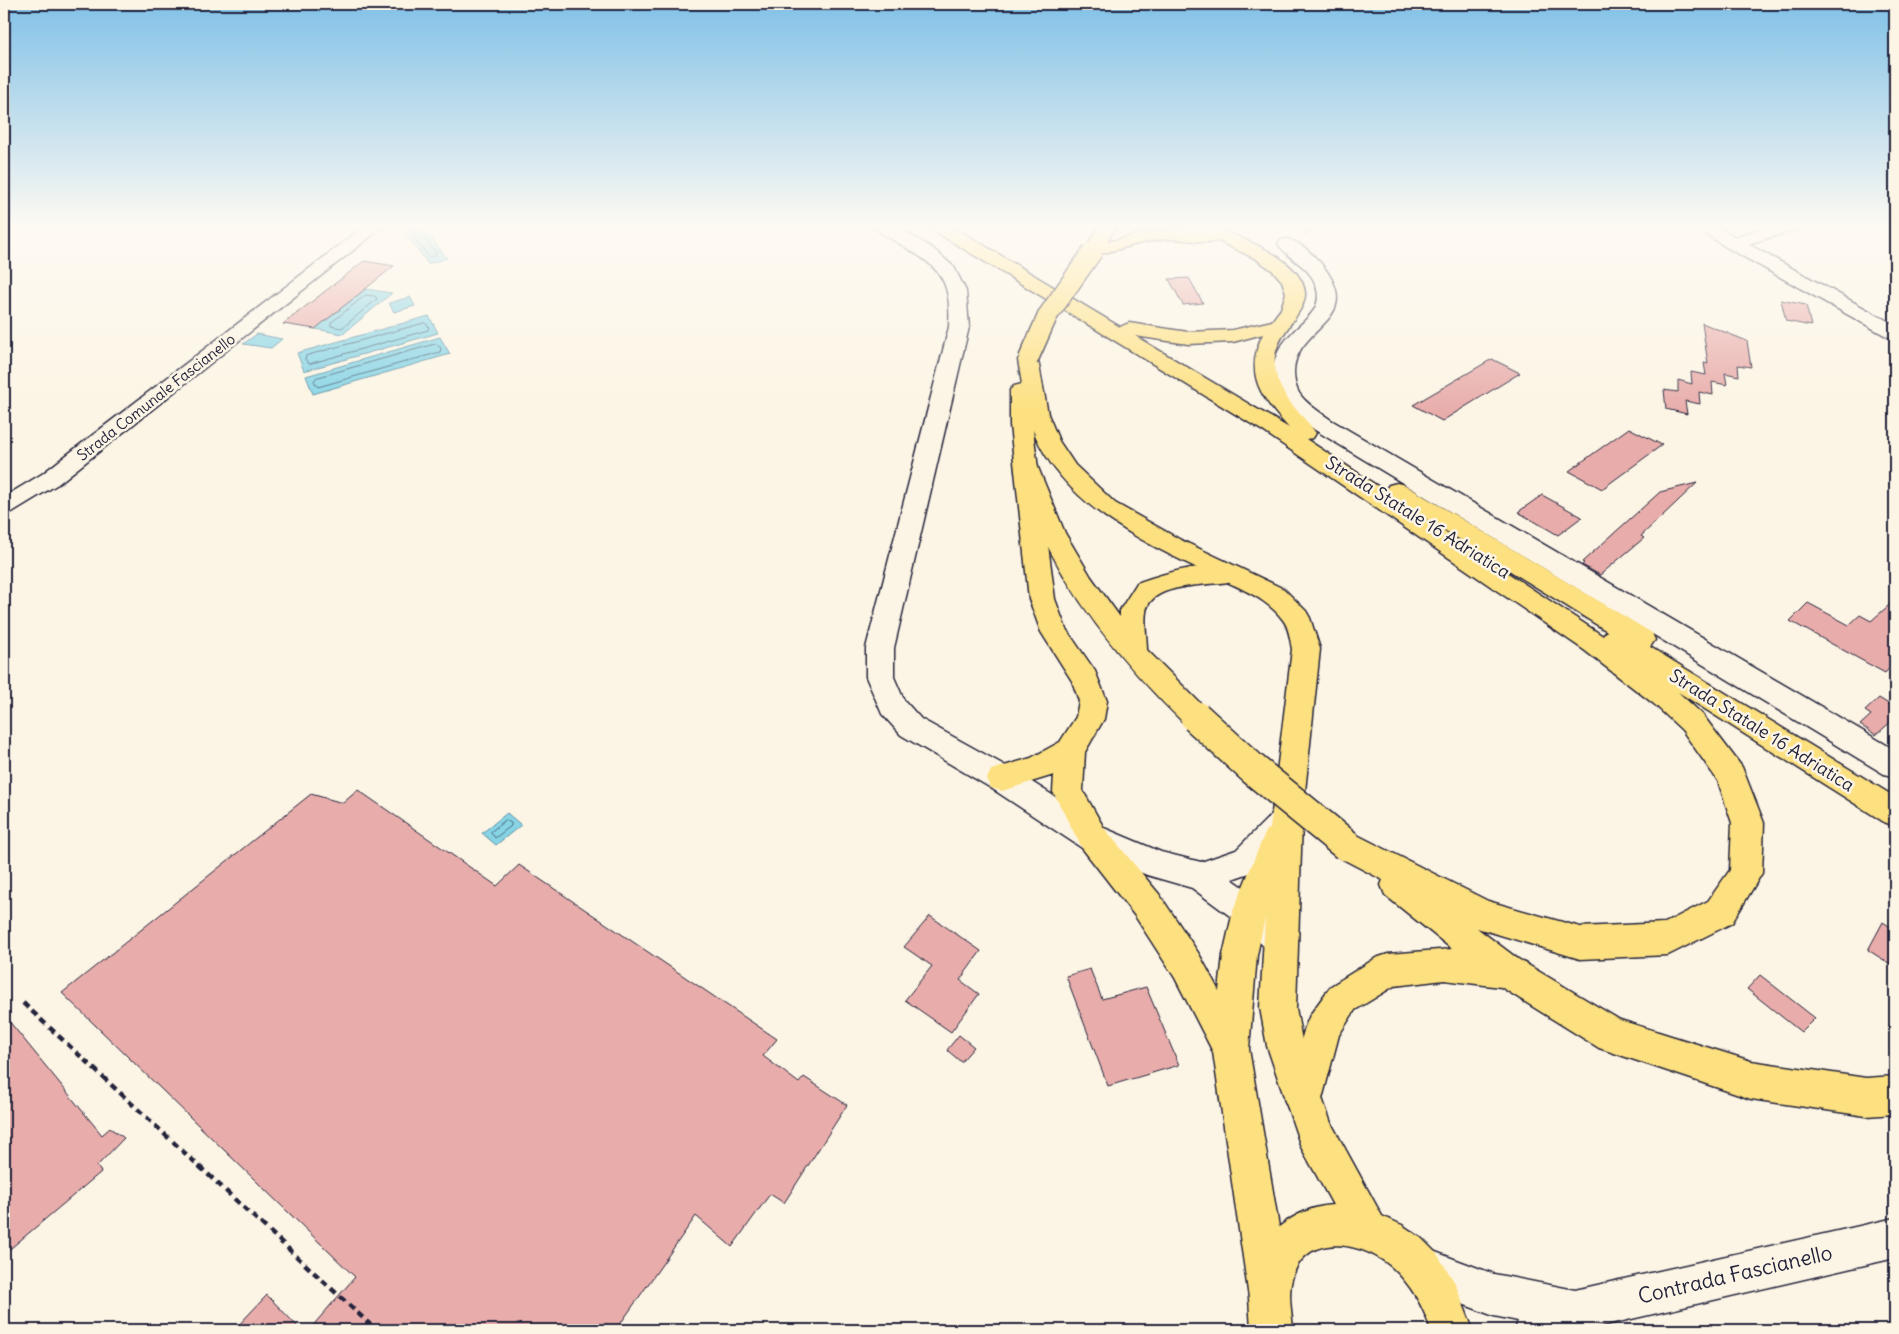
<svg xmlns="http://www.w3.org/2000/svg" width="1899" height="1334" viewBox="0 0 1899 1334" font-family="Delius,sans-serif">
<rect width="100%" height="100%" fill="#fcf5e5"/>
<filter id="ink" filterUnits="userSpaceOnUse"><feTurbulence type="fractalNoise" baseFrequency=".02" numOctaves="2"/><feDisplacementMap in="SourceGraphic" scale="10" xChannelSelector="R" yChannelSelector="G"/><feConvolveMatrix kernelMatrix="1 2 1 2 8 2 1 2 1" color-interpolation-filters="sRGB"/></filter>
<g filter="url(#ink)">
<path fill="#86d4e5" stroke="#5e8da1" d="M421,225l26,33 -19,6 -25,-34z
M366,289l26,4 -49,41 -28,-5z
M410,297l5,9 -21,6 -5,-9z
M429,316l9,17 -134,38 -7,-18z
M257,334l25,5 -11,9 -28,-4z
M440,337l10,17 -137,40 -7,-18z
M507,813l14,12 -25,20 -14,-12z"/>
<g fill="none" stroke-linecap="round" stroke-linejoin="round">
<path stroke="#4a697f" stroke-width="1" d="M417,231l19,21 -1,4 -6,1 -16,-21v-3z
M366,295l9,1 2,3 -35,29 -11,-2v-3z
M425,323l4,4 -1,3 -119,34 -4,-5 1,-3z
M436,344l5,4 -1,4 -122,35 -4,-6 2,-3z
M506,820l5,3v3l-16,12 -4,-6z"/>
</g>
<path fill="#e8adab" stroke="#22223b" d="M364,261l30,5 -79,63 -32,-5z
M1189,278l14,25 -20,2 -14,-26z
M1781,300l25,5 5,21 -25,-5z
M1702,323l45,18 4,26 -13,-2 1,11 -14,-3 2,12 -15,-3 1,13 -14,-3 1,12 -15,-3 2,13 -21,-5 -2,-19 14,2v-12l14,4 -1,-12 15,3 -2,-12 4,1z
M1492,359l28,14 -78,48 -29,-16z
M1629,428l33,17 -60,44 -33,-18z
M1697,483l-56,53 3,2 -44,37 -18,-10 2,-2 -2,-1 78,-70z
M1542,495l40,22 -24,18 -40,-23z
M1895,600v62l-10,11 -95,-52 18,-18 41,22 11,-10 11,6z
M1879,698l16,10v10l-19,17 -16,-10 11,-10 -6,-4z
M358,790l139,96 22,-21 258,174 -14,17 36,27 5,-6 43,28 -63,98 -14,-9 -38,53 -36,-31 -80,114h-307l46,-53 -293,-284 249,-199 32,9z
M930,916l51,35 -21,29 19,14 -28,38 -46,-32 27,-34 -28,-19z
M1883,922l12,8v37l-27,-17z
M1090,969l12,30 44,-12 33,78 -71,21 -42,-110z
M1760,975l55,43 -14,14 -54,-43z
M4,1015l98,120 8,-7 14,10 -27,28 4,6 -97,82z
M959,1035l15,12 -13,15 -14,-12z
M267,1295l34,35h-67z"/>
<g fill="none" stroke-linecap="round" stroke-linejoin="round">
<defs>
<path id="minor" d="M366,225h19l-327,259 -46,28 -8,3v-18l38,-23z
M873,225h21l38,23 22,19 12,24 3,36 -75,321v29l10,23 17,19 92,51 91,58 57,24 40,10 35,-12 38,-38 11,-4 11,4 5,9 -5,9 -38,40 -26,9c23,17 54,35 66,61l-5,11 -12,5 -12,-5 -31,-29 -46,-34 -45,-13 -65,-27 -91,-60 -90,-53 -19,-21 -16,-37v-29l83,-321c3,-52 -12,-61 -54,-86 -7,-4 -17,-8 -22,-16z
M1693,225h22l20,12 37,-12h28l-2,4 -50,15 147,81v14l-7,-2 -162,-90z
M1287,239c13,3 27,16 36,27 43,56 -27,59 -29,105 0,7 1,15 5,22 7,11 21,19 32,27l564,330v27l-11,-3 -569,-344c-34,-27 -61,-58 -23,-97 13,-14 32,-24 24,-47 -6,-20 -27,-26 -38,-42l3,-4z
M1895,1218v40l-311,72h-69l3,-9 -24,-5 -87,-33 -6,-15 6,-15 15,-6 72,27 81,16z"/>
<path id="major" d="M1100,225h17l-18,30 -6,1 -6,-1 -3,-4z
M1028,354l7,2 3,4 10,54 11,27 16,24 40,38 64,36 105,50 22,22 4,7 10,31 -18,171 -6,188 7,38 28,77 51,93 20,9 19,13 16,16 18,29 18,47h-42c-8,-24 -19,-44 -38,-62 -28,-25 -85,-38 -100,8 -6,17 -1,37 0,54h-42l-2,-32 -36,-246 -38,-74 -40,-62 -53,-68 -29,-56 1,-17 -52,16 -11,-3 -4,-9 4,-9 40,-12 29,-16 16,-25 3,-16 -7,-20 -31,-49 -12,-33 -19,-174v-35l4,-4 8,-2 -4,-24 3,-4zM1033,430c30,76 112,113 181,146 25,12 52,21 69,44 6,7 7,20 9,29l-22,180 -3,1 -5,10 -29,71 -10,44 -4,36 -20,-37 -40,-60 -55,-66 -21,-37 2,-39 19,-33 3,-18 -12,-30 -29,-42 -11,-30zM1265,918l-5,90 7,38 34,101 32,58c-20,1 -39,10 -54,22l-30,-178 8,-94z"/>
<path id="highway" d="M929,225h21l170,102 9,-4 59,9 45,-2 39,-9 9,-12 5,-16 -4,-12 -10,-11 -16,-11 -38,-18c-12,3 -36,-3 -52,-2 -25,2 -48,11 -73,17l-6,-1 -3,-4 3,-4 65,-16 35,-3 -2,-3c7,0 15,0 23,0 8,1 17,6 25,10 23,9 69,28 72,58 1,23 -35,42 -30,76 4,28 26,43 41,64l-3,5 -7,1 82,54 -3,-3 4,-5 8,-2 8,2 247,148 3,7 -5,7 245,150v29l-11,-4 -206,-130 24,22 40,53 22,56 -2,50 -30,50 -64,32 -88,4 -103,-31 41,31 102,61 131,41 115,17 29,-2v38l-29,2 -115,-17 -152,-51 -98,-61 -57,-7 -50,6 -39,24 -16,25 -17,64 -6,13 -13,6 -13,-6 -6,-13 21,-72 5,-12 21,-29 45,-28 12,-4 64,-5 -67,-54 -4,-10 2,-5 -48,-25 -5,-10 5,-10 11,-4 11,4 131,66 92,26 85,-4 43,-22 22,-31 2,-47 -14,-42 -36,-51 -28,-26 -70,-54 -321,-219 -332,-202zM1263,334c-20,41 -1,64 26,94l-154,-92 53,8 45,-2zM1417,513l190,118 -4,5z
M1026,458l8,2 3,5 28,68 26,44 29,40v-7l17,-27c27,-10 74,-23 102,-15l4,6 -4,6c-24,7 -88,0 -93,32 -2,11 1,26 1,38l59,59 4,8 -4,8 -10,3 -10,-3c-60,-58 -114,-123 -148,-199 -10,-20 -16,-41 -23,-61l3,-5z"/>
</defs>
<use href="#minor" stroke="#22223b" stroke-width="3"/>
<use href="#major" stroke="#22223b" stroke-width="3"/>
<use href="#highway" stroke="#22223b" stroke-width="3"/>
<path stroke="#22223b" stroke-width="2.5" stroke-dasharray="4 2.5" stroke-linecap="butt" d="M1305,234l15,-9"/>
<path stroke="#22223b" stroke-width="4.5" stroke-dasharray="7 5" stroke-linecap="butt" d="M23,1003l353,327"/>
<use href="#minor" fill="#fcf5e5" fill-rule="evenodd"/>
<use href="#major" fill="#fde080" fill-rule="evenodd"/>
<use href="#highway" fill="#fde080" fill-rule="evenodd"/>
<defs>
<path id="major-bridge" d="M1028,360l20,-45 45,-64"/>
<path id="highway-bridge" d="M1196,717l57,52 93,76"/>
</defs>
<use href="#major-bridge" stroke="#22223b" stroke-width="22" stroke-linecap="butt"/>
<use href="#highway-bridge" stroke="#22223b" stroke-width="34" stroke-linecap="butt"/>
<use href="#major-bridge" stroke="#fde080" stroke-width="19"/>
<use href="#highway-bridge" stroke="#fde080" stroke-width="31"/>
</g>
</g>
<linearGradient id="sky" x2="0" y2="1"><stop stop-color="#81c1e7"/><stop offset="0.55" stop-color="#fefaf3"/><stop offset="1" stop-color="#fefaf3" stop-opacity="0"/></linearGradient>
<rect width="1899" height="412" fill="url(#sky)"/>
<g text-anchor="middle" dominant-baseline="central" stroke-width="5" stroke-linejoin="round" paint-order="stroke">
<g font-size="15" fill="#22223b" stroke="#fcf5e5">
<text transform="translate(156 397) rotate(-38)">Strada Comunale Fascianello</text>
</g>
<g font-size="18" fill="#22223b" stroke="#fcf5e5">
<text transform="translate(1418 517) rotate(32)">Strada Statale 16 Adriatica</text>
<text transform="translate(1762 730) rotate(32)">Strada Statale 16 Adriatica</text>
</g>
<g font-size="21" fill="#22223b" stroke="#fcf5e5">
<text transform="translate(1735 1274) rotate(-13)">Contrada Fascianello</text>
</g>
</g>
<rect width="1899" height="1334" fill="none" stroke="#fcf5e5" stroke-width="20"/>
<rect x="10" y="10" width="1879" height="1314" fill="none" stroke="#22223b" stroke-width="2" filter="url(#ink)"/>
</svg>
